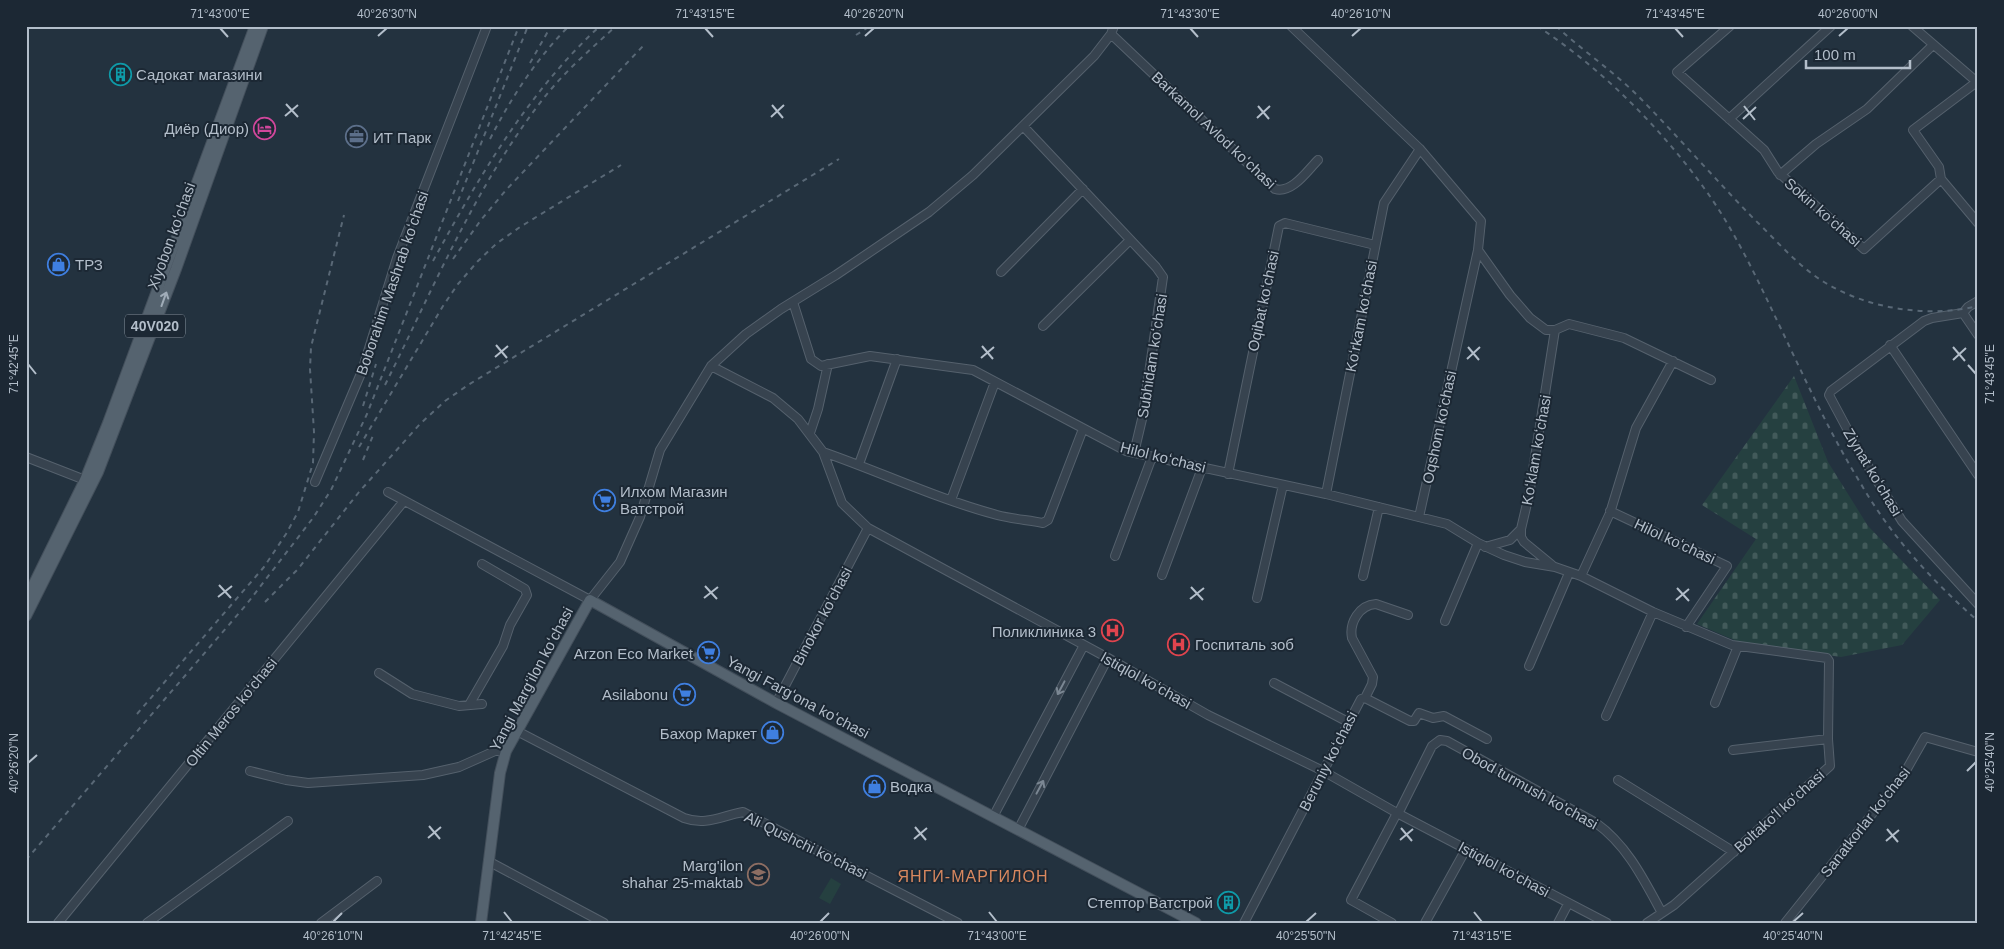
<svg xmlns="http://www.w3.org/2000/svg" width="2004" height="949" viewBox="0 0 2004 949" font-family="Helvetica,sans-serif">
<defs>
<pattern id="cemetery-stones" width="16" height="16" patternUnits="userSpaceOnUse" patternTransform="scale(1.25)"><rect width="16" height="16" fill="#254040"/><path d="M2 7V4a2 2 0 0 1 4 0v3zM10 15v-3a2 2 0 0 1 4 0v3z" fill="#425a5a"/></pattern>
</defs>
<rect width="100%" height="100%" fill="#23323f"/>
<path fill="#254040" d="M831,878l10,6 -11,20 -11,-6z"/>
<path fill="url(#cemetery-stones)" d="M1794,376l34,86 40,64 72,74 -38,45 -61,12 -102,-15 -42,-18 59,-85 -54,-34z"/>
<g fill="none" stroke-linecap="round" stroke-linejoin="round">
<defs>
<path id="minor" d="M1291,26l129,123 61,72 -3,29 -59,267
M1730,26l-53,46 87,78 14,22 86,77 77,-70 -2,-12 -26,-37 65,-49
M1912,26l65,56
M1111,34l164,155c17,5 32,-18 43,-29
M1729,119l102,-93
M1023,126l133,141 7,10 -20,138 -9,38
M1780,175l36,-31 51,-35 66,-64
M1941,179l37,44
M1478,250l32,45 20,23 16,12h9l14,-6 55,14 87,42
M1001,272l82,-83
M793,302l18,57 10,7 49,-10 103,14 153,81 200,43 121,30 31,19 26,12 21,7 30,5 26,9 72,36 79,33 95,13 2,3 -1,78 2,27 -156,139 -27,18
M1963,313l-31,5 -8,3 -93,70 -2,4 31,58 42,68 76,83
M1963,313l15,22
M1963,313l5,-6 10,-6
M1043,326l87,-86
M1890,345l88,130
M711,366l62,32 25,21 25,33 19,51 26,25 240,130 100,57 115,56 74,42 210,110
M810,433l8,-24 10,-45
M823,452c58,20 114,47 174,63 15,4 31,5 46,8l5,-3 35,-91
M26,457l59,23
M859,464l38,-105
M1228,474l51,-248 6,-3 90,22
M315,482l47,-111 35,-113 90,-232
M388,492l202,108 30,-38 20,-45 20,-67 51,-84 35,-32 35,-25 55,-34 93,-63 44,-37 121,-119 17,-22 3,-8
M1326,494l58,-291 36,-54
M951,500l44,-118
M1610,511l117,55 -41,61
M1521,529v8l3,5 28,23
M1485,547l25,-7 11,-11 8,-34 26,-165
M1115,556l37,-99
M1162,575l40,-107
M1363,576l16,-69
M1581,576l29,-63 26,-85 37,-67
M1257,598l26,-113
M1445,621l33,-78
M1529,666l40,-93
M379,673l33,21 47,12 23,-2
M1274,683l74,39
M1365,698l7,-14 1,-7 -21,-39c-3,-15 7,-33 24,-34l32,11
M776,703l92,-175
M1715,703l23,-57
M469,705l34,-59 7,-21 17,-30 -2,-6 -43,-25
M1606,716l47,-104
M517,731l167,87c22,8 37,-2 59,-6l215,111
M1733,750l95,-11
M250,771l36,9 22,3 115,-8 36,-8 36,-16h11
M1618,780l116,72
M1398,814l34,-68 8,-6 7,1 149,82c31,22 48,57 66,90
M993,817l91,-172
M1018,830l90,-172
M488,861l116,62
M58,923l346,-422
M147,923l141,-102
M321,923l56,-42
M1244,923l117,-224 4,-1 45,23h4l5,-8 14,5 11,-2 43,23
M1392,923l-41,-23 46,-87
M1425,923l41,-74
M1558,923l10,-19
M1785,923l119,-149 21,-37 53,15"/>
<path id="major" d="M26,600l59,-120 23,-57 147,-397
M26,616l72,-144 78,-203 87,-243
M481,923l19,-150 6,-22 84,-151 186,103 420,220"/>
</defs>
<use href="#minor" stroke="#55616d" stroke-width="10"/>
<use href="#major" stroke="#434f5b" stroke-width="12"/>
<use href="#minor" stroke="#37434f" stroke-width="8"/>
<use href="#major" stroke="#55636f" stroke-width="10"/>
<path stroke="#596876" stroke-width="2" stroke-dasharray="5 5" stroke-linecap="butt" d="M1537,26c64,42 122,100 167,162 27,37 48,80 68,122 28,58 55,119 89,174 30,52 72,98 117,137
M1556,26c28,26 60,47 86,74 38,39 74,80 112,119 22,21 44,47 70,63 44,27 104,36 154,24
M856,35l14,-9
M530,63l21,-37
M490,139c21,-41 46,-80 79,-113
M458,201l70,-175
M453,259l28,-39 25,-30 138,-145
M433,261c46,-84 95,-169 167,-235
M385,385c49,-98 91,-200 158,-286 21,-27 48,-50 73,-73
M363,406l13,-42
M359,447l84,-141 15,-22 20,-23 18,-17 24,-17 101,-62
M363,460l11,-27
M265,602l33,-33 61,-77 61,-68 25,-23 23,-16 371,-226
M137,714l127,-147 22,-33 12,-22 15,-49 1,-31 -4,-63 1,-22 33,-132
M26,860l220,-255 67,-87 18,-28 36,-76 152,-388"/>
</g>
<defs><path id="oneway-shaft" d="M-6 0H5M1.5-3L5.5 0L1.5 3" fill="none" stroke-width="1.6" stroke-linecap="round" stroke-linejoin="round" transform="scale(1.25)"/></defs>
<use stroke="#a0acb8" href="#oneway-shaft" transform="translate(164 299) rotate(-70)"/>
<g stroke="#7b8793">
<use href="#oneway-shaft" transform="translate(1061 688) rotate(118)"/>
<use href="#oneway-shaft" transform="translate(1040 787) rotate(-62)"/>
</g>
<path fill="none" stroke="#b3beca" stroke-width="2" d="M220,28l8,9M705,28l8,9M1190,28l8,9M1675,28l8,9M378,36l9,-8M865,36l9,-8M1352,36l9,-8M1839,36l9,-8M286,104l12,13M772,105l11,13M1258,106l11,13M1744,106l11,14M285,116l13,-11M771,117l13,-12M1257,118l13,-12M1743,119l13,-12M496,345l11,13M982,346l11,13M1468,347l11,13M1953,347l12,14M495,357l13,-11M981,358l13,-11M1467,359l13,-12M1953,360l13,-12M28,364l8,10M1968,365l8,9M219,585l12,13M705,586l12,13M1191,587l12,13M1677,588l12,13M218,597l14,-11M704,598l14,-11M1190,599l14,-11M1676,600l13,-11M28,763l9,-8M1967,771l9,-9M429,826l11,13M915,827l11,13M1401,828l11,13M1887,829l11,13M428,838l13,-11M914,839l13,-11M1400,840l13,-11M1886,841l13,-11M504,912l8,10M989,912l8,10M1474,912l8,10M333,922l9,-9M820,922l9,-9M1306,922l10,-9M1793,922l10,-9"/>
<defs>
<symbol id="building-ring" viewBox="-11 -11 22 22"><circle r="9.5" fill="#1c2834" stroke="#0f9aa8" stroke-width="1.5"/><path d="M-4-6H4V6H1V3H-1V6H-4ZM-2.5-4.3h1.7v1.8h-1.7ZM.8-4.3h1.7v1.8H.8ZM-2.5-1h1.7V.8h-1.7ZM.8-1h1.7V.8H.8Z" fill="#0f9aa8"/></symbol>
<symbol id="hotel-ring" viewBox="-11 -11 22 22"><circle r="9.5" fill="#1c2834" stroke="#d1479c" stroke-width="1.5"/><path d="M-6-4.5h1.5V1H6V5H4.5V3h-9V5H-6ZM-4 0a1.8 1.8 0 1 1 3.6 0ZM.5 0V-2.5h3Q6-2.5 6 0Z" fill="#d1479c"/></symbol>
<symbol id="office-ring" viewBox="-11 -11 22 22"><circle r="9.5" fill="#1c2834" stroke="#5c6f8a" stroke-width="1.5"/><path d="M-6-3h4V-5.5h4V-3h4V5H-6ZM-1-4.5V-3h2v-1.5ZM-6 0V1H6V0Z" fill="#5c6f8a"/></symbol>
<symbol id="shop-ring" viewBox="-11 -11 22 22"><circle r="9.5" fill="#1c2834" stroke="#3f7fe0" stroke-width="1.5"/><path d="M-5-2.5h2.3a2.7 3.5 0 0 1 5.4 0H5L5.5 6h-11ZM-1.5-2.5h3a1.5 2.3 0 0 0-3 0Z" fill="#3f7fe0"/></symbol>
<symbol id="supermarket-ring" viewBox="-11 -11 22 22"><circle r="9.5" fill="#1c2834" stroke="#3f7fe0" stroke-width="1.5"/><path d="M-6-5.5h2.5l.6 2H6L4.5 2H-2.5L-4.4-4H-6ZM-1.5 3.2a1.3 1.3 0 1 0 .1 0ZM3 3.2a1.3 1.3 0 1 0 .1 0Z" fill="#3f7fe0"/></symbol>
<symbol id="hospital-ring" viewBox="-11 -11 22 22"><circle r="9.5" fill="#1c2834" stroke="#e0444e" stroke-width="1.5"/><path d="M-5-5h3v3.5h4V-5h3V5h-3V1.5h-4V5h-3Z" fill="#e0444e"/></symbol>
<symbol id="school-ring" viewBox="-11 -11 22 22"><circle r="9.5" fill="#1c2834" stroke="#8d6e63" stroke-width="1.5"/><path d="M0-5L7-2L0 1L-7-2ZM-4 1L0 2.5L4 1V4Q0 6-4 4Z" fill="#8d6e63"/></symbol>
</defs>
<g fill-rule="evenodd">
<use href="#building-ring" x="108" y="62" width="25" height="25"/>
<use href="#hotel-ring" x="252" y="116" width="25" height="25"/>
<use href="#office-ring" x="344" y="124" width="25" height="25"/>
<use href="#shop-ring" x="46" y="252" width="25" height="25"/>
<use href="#supermarket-ring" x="592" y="488" width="25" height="25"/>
<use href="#hospital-ring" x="1100" y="618" width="25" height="25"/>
<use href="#hospital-ring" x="1166" y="632" width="25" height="25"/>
<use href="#supermarket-ring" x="696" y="640" width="25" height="25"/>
<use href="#supermarket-ring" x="672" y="682" width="25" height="25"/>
<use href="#shop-ring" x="760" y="720" width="25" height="25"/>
<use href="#shop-ring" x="862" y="774" width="25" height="25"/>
<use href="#school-ring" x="746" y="862" width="25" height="25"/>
<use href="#building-ring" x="1216" y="890" width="25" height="25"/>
</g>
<g text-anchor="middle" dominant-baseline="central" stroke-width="4" stroke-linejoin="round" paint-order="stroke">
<rect fill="#1c2834" stroke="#86919d" stroke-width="1" x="125" y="314.5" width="60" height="23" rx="4"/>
<g font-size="14" font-weight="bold" fill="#b3beca">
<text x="155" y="326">40V020</text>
</g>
<g font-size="15" fill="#b3beca" stroke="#1c2834" text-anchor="end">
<text x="136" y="74" text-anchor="start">Садокат магазини</text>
<text x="249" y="128">Диёр (Диор)</text>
<text x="373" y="137" text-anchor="start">ИТ Парк</text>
<text x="75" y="264" text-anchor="start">ТРЗ</text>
<text x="620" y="491" text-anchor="start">Илхом Магазин<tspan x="620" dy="17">Ватстрой</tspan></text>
<text x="1096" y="631">Поликлиника 3</text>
<text x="1195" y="644" text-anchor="start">Госпиталь зоб</text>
<text x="693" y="653">Arzon Eco Market</text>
<text x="668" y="694">Asilabonu</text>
<text x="757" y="733">Бахор Маркет</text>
<text x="890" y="786" text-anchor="start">Водка</text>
<text x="743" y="865">Marg'ilon<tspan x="743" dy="17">shahar 25-maktab</tspan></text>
<text x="1213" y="902">Стептор Ватстрой</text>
</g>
<g font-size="15" fill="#b3beca" stroke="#1c2834">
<text transform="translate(1214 130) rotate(43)">Barkamol Аvlod koʻchasi</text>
<text transform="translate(1823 212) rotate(41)">Sokin koʻchasi</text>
<text transform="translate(171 236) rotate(-70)">Xiyobon koʻchasi</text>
<text transform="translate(392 283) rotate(-71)">Boborahim Mashrab koʻchasi</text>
<text transform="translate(1263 301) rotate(-78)">Oqibat koʻchasi</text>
<text transform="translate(1361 316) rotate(-79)">Koʻrkam koʻchasi</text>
<text transform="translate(1152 356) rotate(-81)">Subhidam koʻchasi</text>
<text transform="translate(1439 427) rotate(-78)">Oqshom koʻchasi</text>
<text transform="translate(1536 450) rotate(-80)">Koʻklam koʻchasi</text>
<text transform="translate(1163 457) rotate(14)">Hilol koʻchasi</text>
<text transform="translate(1873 472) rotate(59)">Ziynat koʻchasi</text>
<text transform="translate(1675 541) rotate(25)">Hilol koʻchasi</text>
<text transform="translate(822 616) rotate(-62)">Binokor ko'chasi</text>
<text transform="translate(531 679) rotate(-62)">Yangi Margʻilon koʻchasi</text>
<text transform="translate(1146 680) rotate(29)">Istiqlol koʻchasi</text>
<text transform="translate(798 697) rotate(28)">Yangi Fargʻona koʻchasi</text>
<text transform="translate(231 712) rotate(-51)">Oltin Meros koʻchasi</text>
<text transform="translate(1328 761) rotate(-63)">Beruniy koʻchasi</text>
<text transform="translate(1530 788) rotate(29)">Obod turmush ko'chasi</text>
<text transform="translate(1779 811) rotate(-42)">Boltakoʻl koʻchasi</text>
<text transform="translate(1865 822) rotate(-52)">Sanatkorlar koʻchasi</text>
<text transform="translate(806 845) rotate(26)">Ali Qushchi koʻchasi</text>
<text transform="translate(1504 869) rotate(28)">Istiqlol koʻchasi</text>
</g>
<g font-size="16" letter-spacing="1" fill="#d9885f" stroke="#1c2834">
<text x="973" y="876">ЯНГИ-МАРГИЛОН</text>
</g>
</g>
<rect width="2004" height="949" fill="none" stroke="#1c2834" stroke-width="55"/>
<path d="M1806 60v8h104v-8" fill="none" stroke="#b3beca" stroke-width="2.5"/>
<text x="1814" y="60" font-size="15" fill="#b3beca" stroke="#1c2834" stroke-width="4" paint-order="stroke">100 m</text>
<rect x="28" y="28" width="1948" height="894" fill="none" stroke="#b3beca" stroke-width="2"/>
<g font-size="12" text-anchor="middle" fill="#b3beca">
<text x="220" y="18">71°43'00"E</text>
<text x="387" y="18">40°26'30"N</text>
<text x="705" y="18">71°43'15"E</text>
<text x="874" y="18">40°26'20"N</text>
<text x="1190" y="18">71°43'30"E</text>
<text x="1361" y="18">40°26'10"N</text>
<text x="1675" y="18">71°43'45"E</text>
<text x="1848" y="18">40°26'00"N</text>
<text transform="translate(14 364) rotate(-90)" y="4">71°42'45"E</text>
<text transform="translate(1990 374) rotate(-90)" y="4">71°43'45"E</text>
<text transform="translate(1990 762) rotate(-90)" y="4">40°25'40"N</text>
<text transform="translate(14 763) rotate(-90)" y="4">40°26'20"N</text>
<text x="333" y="940">40°26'10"N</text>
<text x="512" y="940">71°42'45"E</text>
<text x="820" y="940">40°26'00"N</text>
<text x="997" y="940">71°43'00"E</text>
<text x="1306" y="940">40°25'50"N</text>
<text x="1482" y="940">71°43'15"E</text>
<text x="1793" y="940">40°25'40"N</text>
</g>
</svg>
